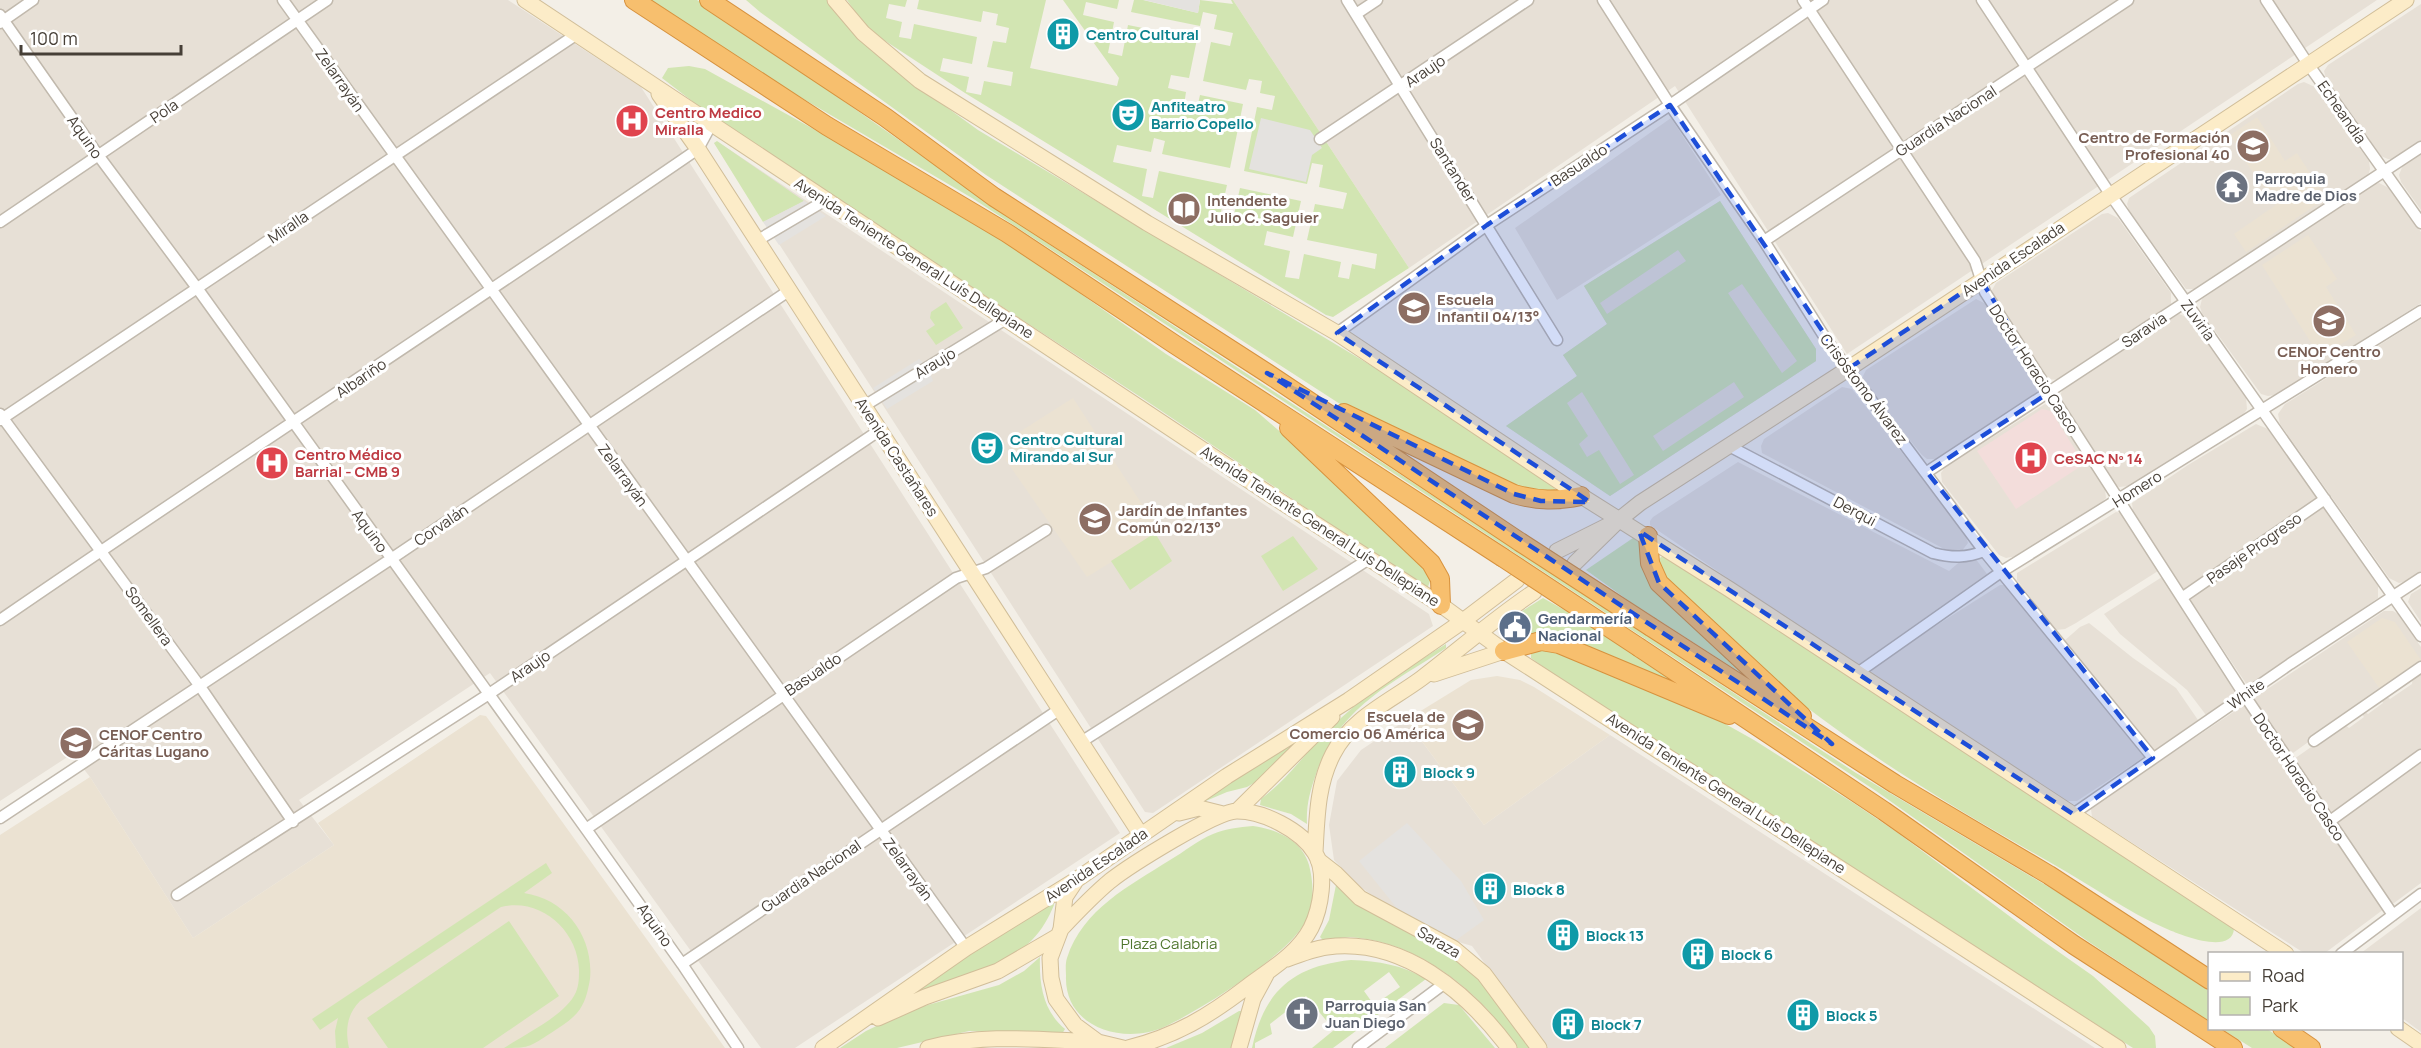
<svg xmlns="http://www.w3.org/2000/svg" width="2421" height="1048" viewBox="0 0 2421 1048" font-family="Manrope,sans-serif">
<rect width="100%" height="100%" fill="#f3efe7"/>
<path fill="#e7e0d6" d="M0,0h508l133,87 479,746 -325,215h-34l-271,-375 -191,127 35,45 -141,93 -103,-161 -18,-23 -72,47z
M1233,0h1144l-530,354 -172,-268 -266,182z
M2421,4v137l-26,18h-7l-7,-3 -55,-77 -2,-8 4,-6z
M2304,82l11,5 54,74 1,8 -2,7 -171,113h-11l-57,-78 -2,-7 2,-6 169,-114z
M1671,118l50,77 -164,105 -42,-72z
M718,142l711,472 4,12 -280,187 -8,-1 -431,-669z
M2421,153v57l-20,-28 -2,-7 4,-10z
M2379,183l10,5 32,44v71l-146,92 -7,1 -7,-2 -59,-81 -2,-6 2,-8 169,-114z
M1720,201l96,148v12l-206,135 -104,-70 71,-50 -14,-21 44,-31 -23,-38z
M2108,213l10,5 53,75v11l-112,76 -11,-1 -55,-83 -1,-6 4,-7 106,-69z
M1976,299l10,5 50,77 1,12 -101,66h-9l-5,-4 -58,-71 -1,-8 3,-6z
M2179,314l10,4 57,79 1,12 -4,6 -114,71 -10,1 -6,-4 -53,-83 1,-7 4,-6z
M2421,319v252l-15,10 -7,2 -10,-5 -109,-154 -2,-10 7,-10z
M1842,387l10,2 113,144 3,10 -7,9h-11l-188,-99 -1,-7 3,-7z
M2045,404l10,5 50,80 1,9 -4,4 -85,54 -11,2 -7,-3 -57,-73 -1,-9 4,-6z
M2256,424l12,5 49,69 -1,4 -129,89 -3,-1 -51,-78 -1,-9 56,-38z
M1738,462l211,109 15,-13h11l12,16 -128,90 -4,1 -205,-140v-4l3,-4z
M2320,507h3l55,79v12l-127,87h-4l-57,-85 1,-5z
M2116,512l5,1 37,58 -82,52 -11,6 -9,1 -39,-50v-7z
M2162,577l74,114 -3,5 -27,19 -19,-25 -67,-56 -16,-20z
M2000,585h5l6,6 133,162v4l-67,44h-12l-195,-127 2,-4 54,-38z
M2421,588v34l-13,-20 3,-8z
M2384,611h9l5,3 23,33v14l-128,92 -3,-1 -36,-54z
M2089,623l44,35 43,30 22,32 -47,33 -87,-112 16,-14z
M2421,670v80l-89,67 -38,-58 50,-35 5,4 15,-11 -3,-4 3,-2 4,3 15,-11 -2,-5 4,-3 5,4 22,-15 1,-9z
M2244,705l44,62 6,14 90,128 -59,44h-21l-212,-136 -1,-8 3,-4z
M1406,720l78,105 126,-90 485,313h-548l-75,-102 -17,-5 -51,-24 -45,-31 -25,-26 -5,-35 8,-44 24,-31z
M2421,759v124l-27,20 -6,-1 -54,-81z
M2421,908v124l-19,-14v-64l-41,-1z"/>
<path fill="#ebe2d2" d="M2257,117l28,44 12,-8 29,45 -80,54 -12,-18 42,-29 -31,-44 1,-2 -16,-24z
M2308,235l29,44 -11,8 30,48 -36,22 -58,-92z
M1073,398l87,134 -73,45 -82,-118 6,-10 -1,-11z
M2382,618l13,4 26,38 -41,29 -33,-47z
M1497,676l23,4 14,7 76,48 -126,90 -78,-105 65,-40z
M480,715l6,1 239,332h-725v-213l90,-58 103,161 141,-93 -16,-22z"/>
<path fill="#f3dddb" d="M2042,409l9,2 33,53 -68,45 -39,-58z"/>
<path fill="#d2e5b2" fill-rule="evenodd" d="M651,0h46l27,17 302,212 830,544 213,126 140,92v30l-120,-79 -213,-151 -469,-309 -435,-284 -189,-111z
M746,0h86l106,101 40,29 409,245 167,112 2,5 -11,7 -191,-86 -368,-238 -226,-163z
M847,0h60l-2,7 -16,-3 -3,14 16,4 -3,15 12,2 3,-15 63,13 -5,27 -29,-6 -3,13 29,6 -3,15 15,3 3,-14 27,5 2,-14 -26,-5 6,-26 13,2 3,-15 -13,-3 2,-11 -15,-3 -2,11 -64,-13 2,-9h127l-16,68 87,18 2,-8 -56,-78h56l-2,9 -31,-7 -3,13 31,7 -6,31 14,3 6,-31 69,14 -8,39 -18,-3 -3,13 18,4 -2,13 13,3 3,-13 43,9 -13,64 -68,-14 3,-13 -11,-3 -3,14 -34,-7 -4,17 34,7 -5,27 11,2 6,-27 68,14 -7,31 13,3 7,-31 61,13 -8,36 -26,-6 -3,14 26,6 -5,26 14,2 5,-25 37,8 -3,15 11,2 3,-15 23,5 2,-15 -70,-14 8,-36 28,5 4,-16 -28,-6 4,-22 -11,-2 -5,21 -63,-13 13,-64 15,3 3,-14 -15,-3 2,-12 -13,-2 -3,11 -43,-9 8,-39 19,4 3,-13 -19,-4 3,-14 -14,-3 -3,14 -69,-14 3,-12h9l55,13 2,-13 33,4 -2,-4h2l176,268 -76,49 -7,-2 -361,-222 -98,-64z
M689,66l16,3 264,146 197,139 89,56 87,75 91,89 -6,15 -285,-191 -424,-277 -56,-43 6,-10z
M717,141l87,60 -41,21 -49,-79z
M1720,201l96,148v12l-206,135 -104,-70 71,-50 -14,-21 44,-31 -23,-38zM1678,250l8,11 -79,53 -7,-11zM1742,284l55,77 -15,12 -54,-80zM1734,382l10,15 -81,54 -10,-15zM1582,392l52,83 -14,9 -21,-34 -12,7 -8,-13 9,-8 -21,-33z
M946,302l17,26 -27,17 -10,-14 9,-6 -5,-7 1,-6z
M1155,533l17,28 -42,29 -19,-29z
M1293,536l25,33 -35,22 -22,-35z
M1633,538l8,5 3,12 105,123 -120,-77 -43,-31z
M1661,557h5l537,349 31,22c-1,28 -53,7 -67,1 -40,-17 -76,-44 -114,-65 -87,-49 -173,-100 -252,-161 -49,-38 -93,-83 -139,-124l-4,-19z
M1543,598l50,28 85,57 -4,5 -50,-20 -109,-27 -7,-7c-1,-18 22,-27 35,-36z
M1446,644v4c-56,37 -107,59 -130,126 -6,17 -10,32 -9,50l-16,-10 -31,-9 1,-6c31,-23 51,-56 80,-81 31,-29 69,-51 105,-74z
M1549,646l155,66 50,28 101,64 43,29 138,103 57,40 56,51 6,9 1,12h-23l-569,-366 -33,-24v-5z
M1314,725l-53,54 -14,8 -20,5 -33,14z
M1253,826c23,3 49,14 56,39 5,19 6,44 -6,61 -23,34 -102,84 -139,101 -40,18 -100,1 -98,-51 0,-5 -1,-12 1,-18 16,-49 62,-72 103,-98 14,-8 28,-20 43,-26 12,-5 26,-7 40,-8z
M546,863l6,10 -28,20c42,6 70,44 66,86 -2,12 -5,25 -13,34 -7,8 -17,14 -26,20 -22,14 -21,15 -47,15 21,-14 62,-33 72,-56 3,-7 3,-15 3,-22 -1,-40 -39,-73 -78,-63l-141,94c-13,13 -15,29 -11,47h-13l-1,-17 3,-13 -18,12 -8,-11z
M1336,885l31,25 72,35 38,30 58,73h-18c-10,-13 -20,-28 -31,-40 -35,-37 -84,-68 -136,-71 -9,0 -18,3 -27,3l-3,-3 9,-17z
M1052,899l2,6c-5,12 -12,25 -22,35 -33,33 -86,44 -129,59z
M509,921l50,75 -76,52h-95l-21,-30z
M1040,957c-1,27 3,54 25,72l-3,5 -93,-3 -72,17h-57l26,-17 44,-21 89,-25 25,-14z
M1351,960c28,1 51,5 75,19l-93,69h-21l22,-18 -28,-34 -36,28 2,10 -17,9v5h-3c12,-57 41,-82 99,-88zM1389,972l11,15 -26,18 -10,-14z
M1444,1003l15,2 36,43h-110z
M1239,1011h3v5l-7,32h-69l36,-15z
M2222,1029h45l29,19h-44z"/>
<path fill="#e4e2df" d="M1144,0h56l-2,13z
M1261,118l49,12 12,18 -10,7 -6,27 -57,-13z
M804,201l22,15 -47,29 -16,-23z
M919,359l9,8 5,14 -46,28 -14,-21z
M1407,823l54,58 23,39 -29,21 -51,-24 -45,-56z"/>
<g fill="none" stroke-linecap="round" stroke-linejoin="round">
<defs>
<path id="street" d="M283,0l683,948
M1347,0l210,340
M1603,0l67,105 94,136 63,100 157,210 169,207
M1803,0l172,261 10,31 260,404 148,219
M1982,0l128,194 311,442
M2266,0l42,64 113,159
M1356,14l21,-14
M0,15l98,140 99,133 389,541 96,135 56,84
M0,23l33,-23
M1320,139l208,-139
M0,222l327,-222
M758,240l68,-40
M1764,241l364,-241
M1337,333l150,-108 183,-120 153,-105
M864,406l142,-87
M0,414l199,271 94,137
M0,420l577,-386
M1729,446l204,107c19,5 34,5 51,-2
M1927,472l494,-325
M2183,597l142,-98
M0,620c231,-159 467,-312 698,-471l13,-24
M1856,674l145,-102 420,-261
M2314,741l107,-74
M1081,742l288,-183
M2073,814l217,-150 131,-86
M0,818l391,-259 399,-269
M2330,821l91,-66
M586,829l370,-251 30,-10 60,-38
M177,895l312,-201 391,-264
M2341,954l80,-60
M682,964l378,-255
M1358,1048l87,-65"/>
<path id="secondary" d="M525,0l752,499 164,106 63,46 614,397
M835,0l28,33 57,48 227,142 190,110 235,157 157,99 557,365
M659,94l39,55 443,686
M1557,551l50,-25
M1575,563l45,-44 20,-16 208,-134 558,-369
M1434,674l70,-23
M1237,811l95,-94
M1179,813l20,-5 24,6
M1315,852c2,-34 2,-67 18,-98 18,-36 58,-53 89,-76 38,-29 73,-60 112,-86
M1318,860l18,14 24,24 93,50 31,26 55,74
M1075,882l-10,15 -4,32 -11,29 1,20 5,21 19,26 23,17 25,6
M1061,929c16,-17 31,-33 49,-48 19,-15 106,-70 127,-70 26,0 64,19 78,42 12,19 6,55 -4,75 -13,25 -40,41 -63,58 -39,30 -72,50 -120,62
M1287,959c13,-5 26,-10 40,-12 75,-10 140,45 182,101
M878,1018l47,-21 73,-26 60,-35
M2398,1028l23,16
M823,1048l143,-100 110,-68 151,-104 122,-76 114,-79 54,-41
M928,1048c55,-15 113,-8 170,-6
M1239,1048l14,-49 13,-24"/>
<path id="highway" d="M634,0l193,126 180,107 167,111 328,213
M709,0l176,117 109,80 273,176 253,169
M1344,413l170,81c24,7 43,7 67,2
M1289,428l142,135 9,16 1,26
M1648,536l2,27 9,20 143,133
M1651,627l244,157 154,91 161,105
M1640,648l244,163 190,134 159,103
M1504,651l37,-10 18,3 170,71
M2282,1028l29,20"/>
</defs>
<use href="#street" stroke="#c1b9ad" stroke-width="13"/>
<use href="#secondary" stroke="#d1be99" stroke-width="17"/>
<use href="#highway" stroke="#d7923e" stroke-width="20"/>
<use href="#street" stroke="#fff" stroke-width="10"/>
<use href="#secondary" stroke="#fcecc8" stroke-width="15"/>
<use href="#highway" stroke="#f7bf6e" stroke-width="18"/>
<defs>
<path id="highway-bridge" d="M1520,542l131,85
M1502,557l138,91"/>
</defs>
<use href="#highway-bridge" stroke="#d7923e" stroke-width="20" stroke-linecap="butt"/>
<use href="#highway-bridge" stroke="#f7bf6e" stroke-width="18"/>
</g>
<path fill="#1d4ed8" fill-opacity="0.2" stroke="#1d4ed8" stroke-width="4.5" stroke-dasharray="12 8" stroke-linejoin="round" d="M1670,105l178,264 133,-89 69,112 -123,80 226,286 -80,56 -434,-283 20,52 173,161 -565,-371 247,121 27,7 49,1 -253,-169 150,-108z"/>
<defs>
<symbol id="building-disc" viewBox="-11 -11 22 22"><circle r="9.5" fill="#0f9aa8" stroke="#fff"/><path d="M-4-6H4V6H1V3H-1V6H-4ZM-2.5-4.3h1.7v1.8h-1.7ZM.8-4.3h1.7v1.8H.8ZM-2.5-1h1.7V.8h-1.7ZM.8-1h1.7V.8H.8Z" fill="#fff"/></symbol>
<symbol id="theatre-disc" viewBox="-11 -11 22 22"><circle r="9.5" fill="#0f9aa8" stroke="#fff"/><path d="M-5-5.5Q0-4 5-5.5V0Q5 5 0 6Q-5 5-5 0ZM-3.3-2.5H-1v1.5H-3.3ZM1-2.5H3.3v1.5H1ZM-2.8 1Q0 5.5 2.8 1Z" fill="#fff"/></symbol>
<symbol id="hospital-disc" viewBox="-11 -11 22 22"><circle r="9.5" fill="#e0444e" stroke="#fff"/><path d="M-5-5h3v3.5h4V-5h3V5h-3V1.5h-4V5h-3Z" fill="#fff"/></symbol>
<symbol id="school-disc" viewBox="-11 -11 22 22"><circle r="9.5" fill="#8d6e63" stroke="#fff"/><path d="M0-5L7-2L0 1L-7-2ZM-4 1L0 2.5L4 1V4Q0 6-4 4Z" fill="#fff"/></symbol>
<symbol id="temple-disc" viewBox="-11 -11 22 22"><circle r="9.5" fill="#6b7280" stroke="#fff"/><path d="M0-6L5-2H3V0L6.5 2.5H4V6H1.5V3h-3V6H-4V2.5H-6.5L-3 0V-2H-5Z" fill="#fff"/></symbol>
<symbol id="library-disc" viewBox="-11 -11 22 22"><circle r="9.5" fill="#8d6e63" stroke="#fff"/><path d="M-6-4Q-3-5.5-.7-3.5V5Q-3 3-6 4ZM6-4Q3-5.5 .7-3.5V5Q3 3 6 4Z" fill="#fff"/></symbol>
<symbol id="civic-disc" viewBox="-11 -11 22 22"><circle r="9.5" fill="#5c6f8a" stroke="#fff"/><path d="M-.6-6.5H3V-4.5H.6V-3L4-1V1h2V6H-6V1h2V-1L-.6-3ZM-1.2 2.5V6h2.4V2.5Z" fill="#fff"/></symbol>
<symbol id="church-disc" viewBox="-11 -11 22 22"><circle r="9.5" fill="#6b7280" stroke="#fff"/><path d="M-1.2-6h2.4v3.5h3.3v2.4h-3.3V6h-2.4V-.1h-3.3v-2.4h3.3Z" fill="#fff"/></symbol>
</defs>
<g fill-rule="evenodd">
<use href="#building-disc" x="1044" y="15" width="38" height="38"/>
<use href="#theatre-disc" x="1109" y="96" width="38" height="38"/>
<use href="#hospital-disc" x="613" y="102" width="38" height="38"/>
<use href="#school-disc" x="2234" y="127" width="38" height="38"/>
<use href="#temple-disc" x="2213" y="168" width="38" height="38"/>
<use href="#library-disc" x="1165" y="190" width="38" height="38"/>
<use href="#school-disc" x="1395" y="289" width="38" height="38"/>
<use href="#school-disc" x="2310" y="302" width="38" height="38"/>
<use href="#theatre-disc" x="968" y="429" width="38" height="38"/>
<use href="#hospital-disc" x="2012" y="439" width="38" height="38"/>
<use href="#hospital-disc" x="253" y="444" width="38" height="38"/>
<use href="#school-disc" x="1076" y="500" width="38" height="38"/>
<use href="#civic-disc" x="1496" y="608" width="38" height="38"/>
<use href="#school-disc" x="1449" y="706" width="38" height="38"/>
<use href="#school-disc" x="57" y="724" width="38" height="38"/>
<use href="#building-disc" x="1381" y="753" width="38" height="38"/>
<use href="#building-disc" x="1471" y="870" width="38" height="38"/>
<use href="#building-disc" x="1544" y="916" width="38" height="38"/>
<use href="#building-disc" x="1679" y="935" width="38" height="38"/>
<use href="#church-disc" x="1283" y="995" width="38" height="38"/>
<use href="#building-disc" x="1784" y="996" width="38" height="38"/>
<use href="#building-disc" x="1549" y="1005" width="38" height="38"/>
</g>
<g text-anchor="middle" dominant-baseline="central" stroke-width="6" stroke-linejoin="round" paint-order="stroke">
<g font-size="15" font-weight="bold" fill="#0d838f" stroke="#fff" text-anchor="start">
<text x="1086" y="34">Centro Cultural</text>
<text x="1151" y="106">Anfiteatro<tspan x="1151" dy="17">Barrio Copello</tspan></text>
<text x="1010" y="439">Centro Cultural<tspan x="1010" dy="17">Mirando al Sur</tspan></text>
<text x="1423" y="772">Block 9</text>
<text x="1513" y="889">Block 8</text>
<text x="1586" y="935">Block 13</text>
<text x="1721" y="954">Block 6</text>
<text x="1826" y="1015">Block 5</text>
<text x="1591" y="1024">Block 7</text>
</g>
<g font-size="15" fill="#463f37" stroke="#fff">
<text transform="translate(1425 71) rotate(-34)">Araujo</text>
<text transform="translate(340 80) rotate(55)">Zelarrayán</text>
<text transform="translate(164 111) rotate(-34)">Pola</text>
<text transform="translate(2342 112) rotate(55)">Echeandía</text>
<text transform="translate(1946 121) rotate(-33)">Guardia Nacional</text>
<text transform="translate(85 137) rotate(55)">Aquino</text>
<text transform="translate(1579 165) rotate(-33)">Basualdo</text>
<text transform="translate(1453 170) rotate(58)">Santander</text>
<text transform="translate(288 227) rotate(-34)">Miralla</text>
<text transform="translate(914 258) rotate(33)">Avenida Teniente General Luís Dellepiane</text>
<text transform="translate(2013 259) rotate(-34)">Avenida Escalada</text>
<text transform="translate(2198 320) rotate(54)">Zuviría</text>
<text transform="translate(2144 330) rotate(-34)">Saravia</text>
<text transform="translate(935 363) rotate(-31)">Araujo</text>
<text transform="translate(2034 369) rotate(57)">Doctor Horacio Casco</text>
<text transform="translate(361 378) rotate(-34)">Albariño</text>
<text transform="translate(1864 389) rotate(53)">Crisóstomo Álvarez</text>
<text transform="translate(897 457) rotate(57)">Avenida Castañares</text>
<text transform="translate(623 475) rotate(54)">Zelarrayán</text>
<text transform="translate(2137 489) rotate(-32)">Homero</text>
<text transform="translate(1855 511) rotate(28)">Derqui</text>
<text transform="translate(441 525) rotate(-34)">Corvalán</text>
<text transform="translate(1320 526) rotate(33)">Avenida Teniente General Luís Dellepiane</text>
<text transform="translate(370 531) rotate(54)">Aquino</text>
<text transform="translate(2254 548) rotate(-35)">Pasaje Progreso</text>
<text transform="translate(149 616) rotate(54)">Somellera</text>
<text transform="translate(530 666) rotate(-34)">Araujo</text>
<text transform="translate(813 674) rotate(-34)">Basualdo</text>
<text transform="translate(2246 694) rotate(-35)">White</text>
<text transform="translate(2299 777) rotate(56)">Doctor Horacio Casco</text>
<text transform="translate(1726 793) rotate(33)">Avenida Teniente General Luís Dellepiane</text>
<text transform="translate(1096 865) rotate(-34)">Avenida Escalada</text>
<text transform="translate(908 869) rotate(54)">Zelarrayán</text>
<text transform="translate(811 876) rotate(-34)">Guardia Nacional</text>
<text transform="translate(655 925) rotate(55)">Aquino</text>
<text transform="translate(1439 942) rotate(30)">Saraza</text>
</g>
<g font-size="15" font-weight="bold" fill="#be3a42" stroke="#fff" text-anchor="start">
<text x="655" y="112">Centro Medico<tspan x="655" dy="17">Miralla</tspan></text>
<text x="295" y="454">Centro Médico<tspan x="295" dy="17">Barrial - CMB 9</tspan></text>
<text x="2054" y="458">CeSAC Nº 14</text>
</g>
<g font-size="15" font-weight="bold" fill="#785e54" stroke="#fff" text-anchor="start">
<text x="2230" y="137" text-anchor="end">Centro de Formación<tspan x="2230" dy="17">Profesional 40</tspan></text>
<text x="1207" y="200">Intendente<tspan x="1207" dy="17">Julio C. Saguier</tspan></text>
<text x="1437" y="299">Escuela<tspan x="1437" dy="17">Infantil 04/13°</tspan></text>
<text x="2329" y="351" text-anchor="middle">CENOF Centro<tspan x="2329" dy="17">Homero</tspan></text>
<text x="1118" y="510">Jardín de Infantes<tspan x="1118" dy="17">Común 02/13°</tspan></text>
<text x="1445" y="716" text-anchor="end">Escuela de<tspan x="1445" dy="17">Comercio 06 América</tspan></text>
<text x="99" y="734">CENOF Centro<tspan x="99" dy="17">Cáritas Lugano</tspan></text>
</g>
<g font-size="15" font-weight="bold" fill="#5b616d" stroke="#fff" text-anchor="start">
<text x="2255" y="178">Parroquia<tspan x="2255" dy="17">Madre de Dios</tspan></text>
<text x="1325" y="1005">Parroquia San<tspan x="1325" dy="17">Juan Diego</tspan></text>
</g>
<g font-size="15" font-weight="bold" fill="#4e5e75" stroke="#fff" text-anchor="start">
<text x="1538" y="618">Gendarmería<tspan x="1538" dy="17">Nacional</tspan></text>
</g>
<g font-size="15" fill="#4e752c" stroke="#fff">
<text x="1169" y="943">Plaza Calabria</text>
</g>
</g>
<rect x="2208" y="952" width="195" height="78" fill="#ffffff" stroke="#b5b2af" stroke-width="1.5"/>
<rect x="2220" y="972" width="30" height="9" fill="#fcecc8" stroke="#b5b2af" stroke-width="1.5"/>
<text x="2262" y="982" font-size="18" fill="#463f37">Road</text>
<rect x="2220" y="997" width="30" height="18" fill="#d2e5b2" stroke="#b5b2af" stroke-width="1.5"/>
<text x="2262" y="1012" font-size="18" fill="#463f37">Park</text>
<path d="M21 45v9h160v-9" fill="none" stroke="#463f37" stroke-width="3"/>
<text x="30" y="45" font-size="18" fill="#463f37" stroke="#ffffff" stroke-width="4.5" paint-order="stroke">100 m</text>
</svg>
